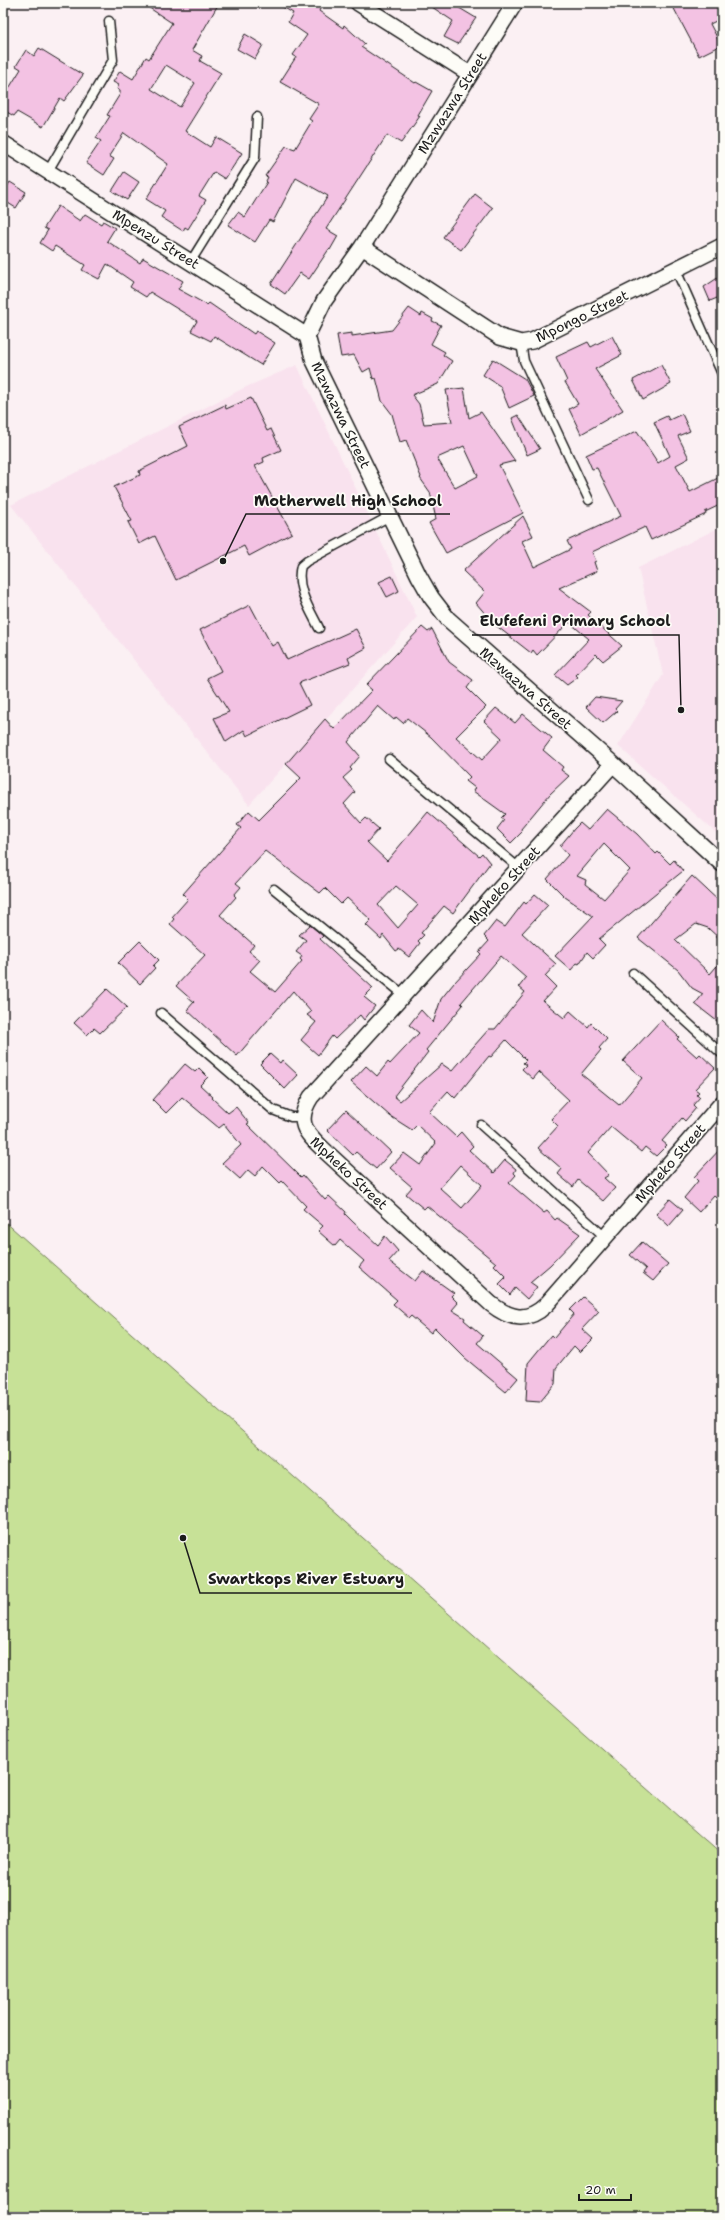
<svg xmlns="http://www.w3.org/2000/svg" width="725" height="2220" viewBox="0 0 725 2220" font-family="'Shantell Sans',sans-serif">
<rect width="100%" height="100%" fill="#fbf0f3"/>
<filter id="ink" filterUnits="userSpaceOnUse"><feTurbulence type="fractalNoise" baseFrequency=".025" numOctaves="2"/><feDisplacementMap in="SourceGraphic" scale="8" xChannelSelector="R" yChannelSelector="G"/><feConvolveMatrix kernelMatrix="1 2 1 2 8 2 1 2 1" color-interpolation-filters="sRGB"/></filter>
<g filter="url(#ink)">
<path fill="#f9e2ee" d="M297,365l120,252 -168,188 -238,-300 235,-118z
M722,526v312l-104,-92 45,-71 -25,-107z"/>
<path fill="#c7e197" stroke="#727e5a" d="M3,1220l719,635v362h-719z"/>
<path fill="#f3c2e3" stroke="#1c1c1c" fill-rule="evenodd" d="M142,3h77l-27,47 10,6 -2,5 21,12 -36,58 25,16 6,-10 26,16 -17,26 -11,-7 -15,24 7,4 -18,29 -3,-2 -2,4 -22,-14 4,-6 -19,-12 22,-35 -44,-31 -15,23 5,3 -10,16 -18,-12 15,-22 -5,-3 14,-22 -3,-1 13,-21v-3l-3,-2 2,-4 -6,-3 7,-11 13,8 13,-22 3,2 23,-36zM166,65l29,18 -15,24 -29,-18z
M276,3h38l7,4 -2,4 24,17 1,-3 21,19 -4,3 54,36 1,-1 16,9 -14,24 2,1 -19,27 -14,-8 -61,94 12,7 -8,14 -1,-1 -20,30 -9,-6 -15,21 -14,-10 57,-88 -32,-18 -23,44 -4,-2 -14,22 -27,-17 10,-13 7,5 22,-35 -1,-1 2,-4 -3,-1 21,-30 9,3 17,-28 -3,-2 10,-15 -39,-22 16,-25 -3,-2 14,-20 -19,-13 5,-9z
M426,3h25l25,15 -18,26 -14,-7 9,-16z
M671,3h51v15l-12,6 11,21 -22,11z
M245,34l18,11 -8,14 -18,-10z
M39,48l44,27 -19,26 -4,-3 -17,29 -26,-15 -3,4 -11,-6v-12l18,-29 -5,-3 10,-16 8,6z
M124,172l15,10 -12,18 -15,-9z
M10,182l16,10 -10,16 -13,-8v-7z
M475,194l18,14 -32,42 -18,-13z
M58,206l22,15 5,-7 16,10 2,-3 12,7 -8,13 33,22 3,-5 40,23 -5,8 29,16 2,-2 45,31 2,-3 19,12 -14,22 -47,-29 -3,5 -20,-10 6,-10 -47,-29 -4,5 -16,-10 3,-5 -26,-18 -8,15 -17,-9 3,-5 -30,-19 -3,5 -12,-8 8,-13 -4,-2z
M722,275v21l-12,5 -6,-14z
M409,308l12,8 1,-3 11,6 -1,2 9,4 -10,19 14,8 -2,3 9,6 -14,23 -26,11 7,9 5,20 28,-2 -6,-32 18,-2 5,30 12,-6 34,49 -16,4 24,48 -77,40 -17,-30 7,-4 -6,-27 -10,-14 1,-1 -15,-37 -6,2 -8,-28 -10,-13 -6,-23 -3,1 -3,-11 -7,4 -9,-17 -13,2 -4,-22 15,-2v3l40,-6zM464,446l14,30 -23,12 -18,-30z
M612,336l10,19 -27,14 28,41 -42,24 -12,-25 9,-5 -13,-22 2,-1 -11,-24 32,-15 3,5z
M493,359l32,20 9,17 -25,12 -9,-22 -17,-11z
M661,365l10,19 -28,16 -10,-20z
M251,398l16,33 4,-2 10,21 -18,8 1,4 -9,4 37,67 -43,23 -5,-10 -68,34 -21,-44 -16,8 -11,-22 4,-1 -18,-34 26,-12 -1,-4 49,-25 -9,-19 46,-22 1,4z
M682,414l8,17 -12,5 11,22 -13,7 14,27 32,-16v28l-17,8 1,2 -55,26 -6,-13 -53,25 4,9 -2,1 3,9 -38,17 32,24 -3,3 34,31 -19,15 -7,-7 -20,21 2,2 -11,8 -12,-10 34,-36 -20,-17 -32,33 -4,-5 -2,3 -37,-29 -18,-21 9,-11 -22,-21 60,-55 10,20 -11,5 12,26 37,-18 -4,-8 54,-25 -24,-48 -5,1 -6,-14 51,-24 21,32 12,-7 -16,-34 13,-6 2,4z
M518,415l22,34 -13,6 -15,-37z
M392,576l7,15 -12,6 -8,-15z
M250,605l22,41 6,-4 9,18 69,-31 10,19 -18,10 2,5 -51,20 11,22 -63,31 -3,-6 -18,12 -12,-24 15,-6 -22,-34 14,-7 -21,-41z
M422,627l6,5 4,-3 17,33 24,18 -6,8 19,19 -30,30 26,23 20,-22 -18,-17 12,-13 19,15 8,-9 29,24 -9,12 20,17 -2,3 8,6 -19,18 -29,35 1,3 -11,11 -14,-14 7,-9 -3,-2 4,-4 -32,-23 2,-3 -9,-7 4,-4 -39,-40 -24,-19 -4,5 -7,-6 -2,3 -16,-14 -30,36 12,14 -10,12 2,2 -9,8 12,14 -11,12 17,19 5,-5 13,11 -12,13 20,19 41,-49 51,44 3,-3 8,10 -37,50 -9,-7 -23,27 3,2 -6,6 2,2 -11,14 -10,-8 -3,2 -13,-16 -2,4 -15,-14 5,-5 -24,-22 -6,6 -16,-16 -5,5 -55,-42 -29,32 5,4 -7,8 2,2 -16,18 34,30 -5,6 11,9 -10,11 25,21 27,-31 -2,-2 2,-3 -6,-4 10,-12 -7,-5 11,-10 13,11 -3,3 53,49 -9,9 11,9 -11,14 -4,-5 -25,24 -3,-3 -14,19 -17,-15 15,-18 -9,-7 4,-3 -18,-21 -56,65 -50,-46 7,-8 -18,-16 29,-31 -35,-31 4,-5 -2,-2 16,-18 -5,-5 58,-66 -4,-3 12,-14 10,9 42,-42 -15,-14 39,-45 9,10 38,-39 -6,-5zM396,886l22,19 -20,23 -20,-23z
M595,697l27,4 -7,8 2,2 -14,12 -17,-16z
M607,809l30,25 19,20 2,-2 12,12 4,-4 9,11 -84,68 6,6 -12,13 -6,-6 -8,12 -2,-1 -6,7 -16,-14 38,-40 -28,-19 -18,-18 21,-24 -8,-9 14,-17 6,-6 8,7zM604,844l26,26 -26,29 -19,-15 1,-4 -9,-4z
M692,876l30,28v37l-14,-13 -12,-4 -21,16 35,34 12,-14v65l-27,-21 8,-10 -11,-6 -14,-18 -40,-32z
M535,894l13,11 -26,28 34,31 -11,12 11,11 -13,14 21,17 6,-7 18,16 3,-4 16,16 -8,9 2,2 -20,24 38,31 23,-27 -19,-17 38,-41 18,17 -2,2 20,18 3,-3 15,14 -20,21 4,3 -3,3 4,2 -7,8 3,3 -11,13 -3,-3 -20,23 5,4 -11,11 -11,-9 -4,5 -30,-25 -23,26 21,22 -5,3 11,10 -12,13 -25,-21 -5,7 -15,-13 4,-5 -24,-21 20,-22 -7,-7 18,-19 -30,-28 -6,7 -11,-10 4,-4 -3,-2 3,-3 -20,-20 -15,17 -2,-1 -34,42 -7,-7 -19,21 27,25 5,-5 12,14 -4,4 25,23 11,-13 11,9 -2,4 2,2 -7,8 35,30 3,-2 8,9 2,-2 23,16 -30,31 -20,17 7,5 -10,12 -12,-11 -5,7 -11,-11 7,-7 -12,-12 2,-2 -69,-57 -3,3 -18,-15 6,-7 -22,-19 14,-15 16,12 16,-22 -19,-18 -5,5 -22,-14 -39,-34 15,-16 11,10 11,-14 2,2 29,-31 -10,-8 12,-15 12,13 8,-24 13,-16 27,-29 -2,-2 10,-11 -5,-5 12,-15 9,6 19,-25 2,2zM501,956l25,22 -7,9 6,5 -30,37h-6l-37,42 -10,-7 -42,37 -6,-5 34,-44 -2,-2 37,-45 -2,-2zM460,1165l22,20 -20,23 -22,-20z
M140,941l19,19 -6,6 2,2 -15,16 -22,-21z
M107,989l20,18 -27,26 -6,-5 -7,7 -13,-12z
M270,1054l10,9 2,-3 16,15 -13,14 -25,-25z
M185,1064l10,8 4,-4 9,9 -8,8 13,12 -1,1 16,15 8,-6 13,16 -2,1 54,53 2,-2 22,25 4,-4 17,16 -1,2 8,8 25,23 7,-9 13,15 -9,10 26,20 8,-10 31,22 -3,3 7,7 -6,7 13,8 -1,2 19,16 -6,7 41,35 -12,14 -41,-34 -30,-30 -4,5 -20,-17 -2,2 -16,-14 4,-4 -38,-33 5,-6 -24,-21 -5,6 -17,-15 5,-5 -20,-17 3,-3 -24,-25 -2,2 -17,-17 -8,10 -7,-6 -8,9 -18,-16 19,-18 -17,-21 -5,4 -37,-31 -16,16 -13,-13z
M346,1110l45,42 -15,17 -20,-17 -3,3 -26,-25z
M722,1147v55l-8,-7 -15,17 -15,-14 14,-17 -4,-4z
M670,1199l13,11 -14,16 -13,-12z
M642,1242l26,22 -15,17 -10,-8 3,-4 -16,-14z
M583,1297l16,14 -17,18 11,10 -13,13 -6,-6 -18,22 -1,16 -15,18 -14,-1 2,-38 23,-28 3,3 20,-24 -4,-4z"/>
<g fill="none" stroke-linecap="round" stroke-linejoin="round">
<defs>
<path id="service" d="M48,171l65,-111 -4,-39
M191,261l64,-103 2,-41
M676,270l46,104
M521,343l3,18 65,139
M319,628c-9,-18 -24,-41 -18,-62l6,-5 83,-45
M389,759l130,109
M274,889l130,106
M633,973l89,81
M161,1013l112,97 18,7h12
M481,1125l124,112"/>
<path id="minor" d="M358,3l112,71
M515,3l-153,244 -38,54 -17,35 7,25 105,215 12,21 17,22 165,145 109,100
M3,143l304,193
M362,247l138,90 21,6 11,-2 190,-95
M613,764l-302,333c-16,25 -6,35 13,53l167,154c19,15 36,19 55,1l176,-202"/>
</defs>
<use href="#service" stroke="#1c1c1c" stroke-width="11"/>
<use href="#minor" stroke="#1c1c1c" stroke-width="18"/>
<use href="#service" stroke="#fdfcf7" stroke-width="8"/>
<use href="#minor" stroke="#fdfcf7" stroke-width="15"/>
</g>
</g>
<g text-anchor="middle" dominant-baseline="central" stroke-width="3.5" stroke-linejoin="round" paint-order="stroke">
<g font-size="14" fill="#1c1c1c" stroke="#fdfcf7">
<text transform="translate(452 103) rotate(-58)">Mzwazwa Street</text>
<text transform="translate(156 239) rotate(32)">Mpenzu Street</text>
<text transform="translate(582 316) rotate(-26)">Mpongo Street</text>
<text transform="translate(341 415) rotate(64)">Mzwazwa Street</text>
<text transform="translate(526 688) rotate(41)">Mzwazwa Street</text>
<text transform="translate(504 885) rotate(-48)">Mpheko Street</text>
<text transform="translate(670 1163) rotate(-49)">Mpheko Street</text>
<text transform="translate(349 1173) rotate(43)">Mpheko Street</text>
</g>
</g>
<path fill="none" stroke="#1c1c1c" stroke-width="1.5" d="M223 561L246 514H450M681 710L679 635H472M183 1538L200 1593H412"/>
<g fill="#1c1c1c" stroke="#fdfcf7" stroke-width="1.5">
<circle cx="223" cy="561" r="4"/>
<circle cx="681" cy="710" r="4"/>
<circle cx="183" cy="1538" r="4"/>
</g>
<g font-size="15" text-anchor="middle" font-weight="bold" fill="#1c1c1c" stroke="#fdfcf7" stroke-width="3.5" stroke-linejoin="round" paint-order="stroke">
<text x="348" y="506">Motherwell High School</text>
<text x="575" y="626">Elufefeni Primary School</text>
<text x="306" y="1584">Swartkops River Estuary</text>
</g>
<rect width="725" height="2220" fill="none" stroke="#fdfcf7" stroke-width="16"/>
<rect x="8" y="8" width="709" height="2204" fill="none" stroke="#1c1c1c" stroke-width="1.5" filter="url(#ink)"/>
<path d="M579 2194v6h52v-6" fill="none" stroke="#1c1c1c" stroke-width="2"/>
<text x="585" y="2194" font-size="12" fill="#1c1c1c" stroke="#fdfcf7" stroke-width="3" paint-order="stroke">20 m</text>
</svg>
